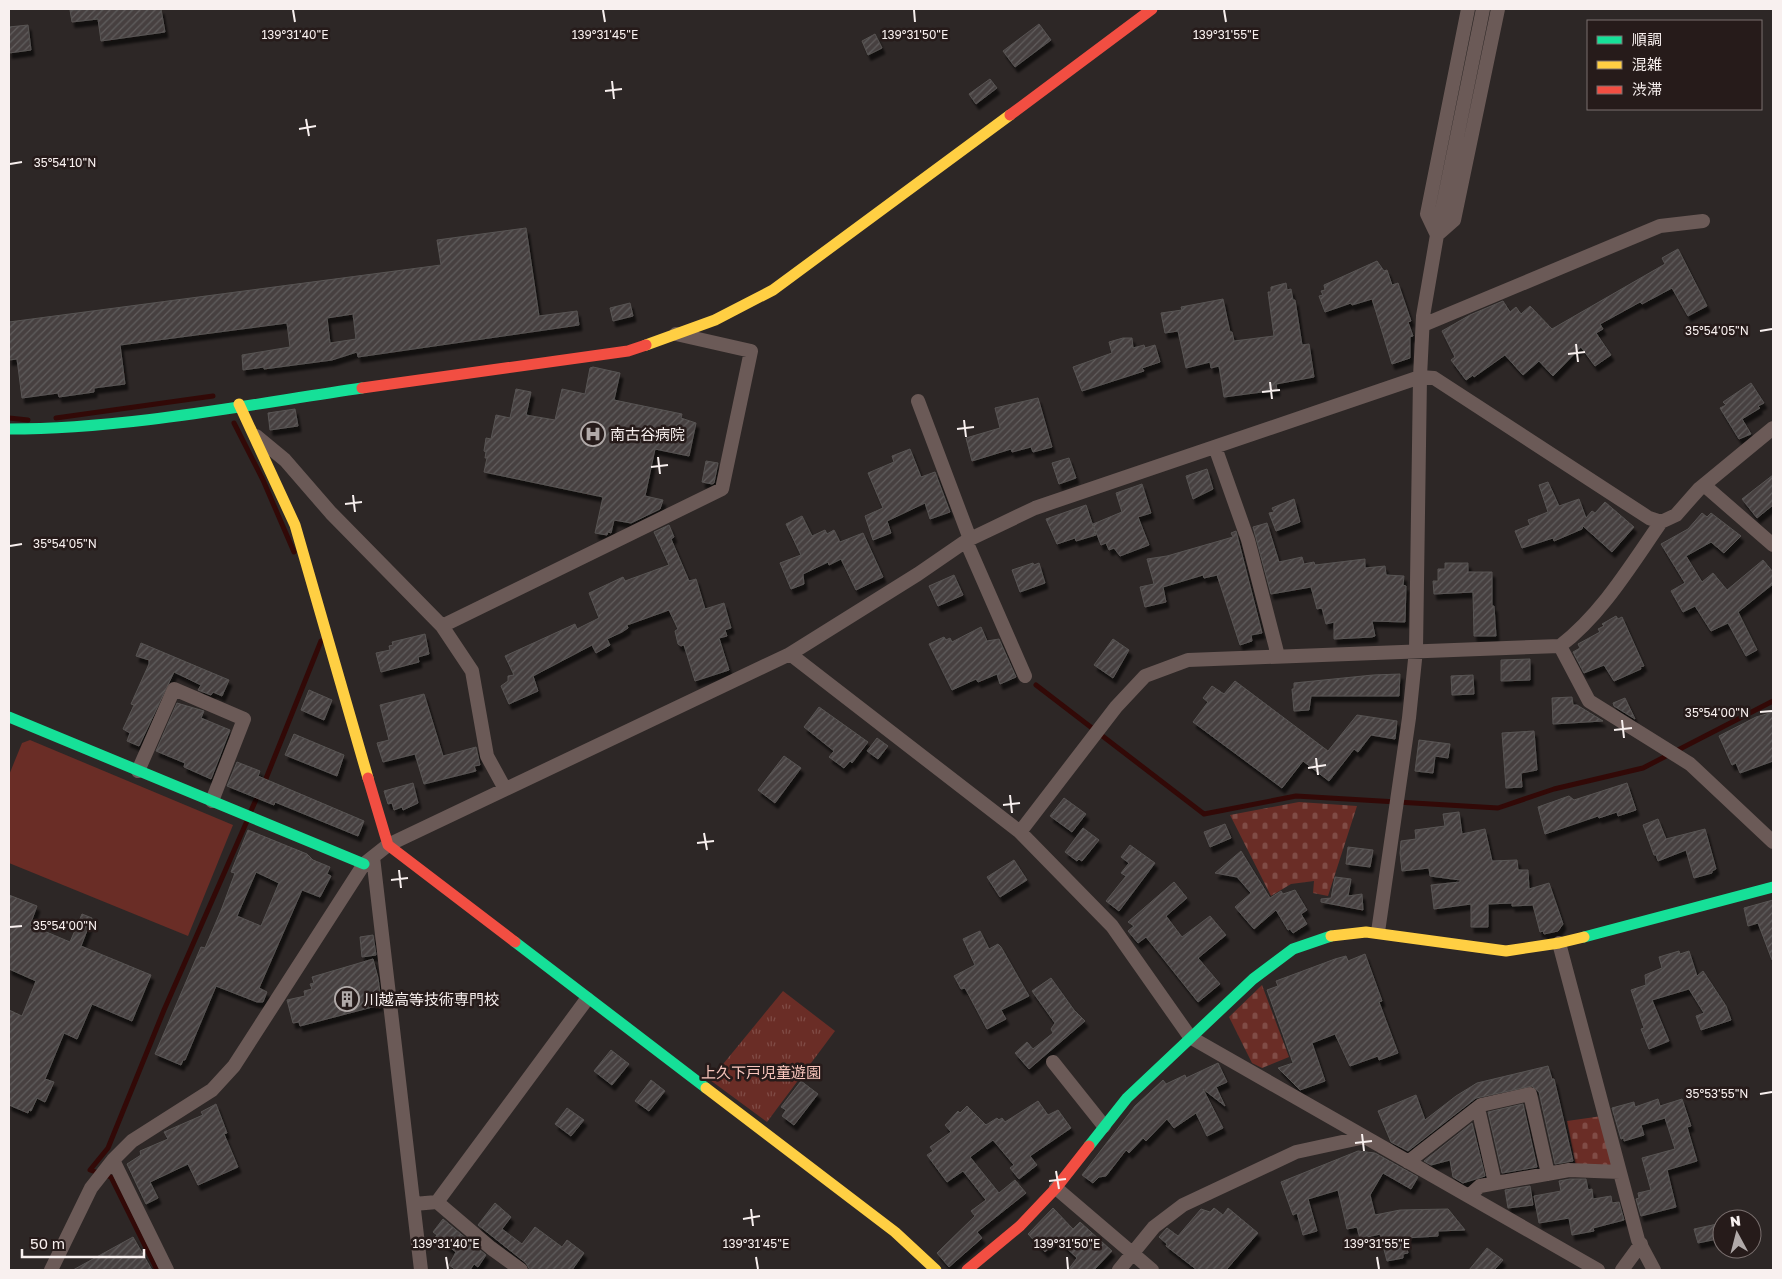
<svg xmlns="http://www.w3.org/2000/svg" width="1782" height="1279" viewBox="0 0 1782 1279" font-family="'Golos Text','Noto Sans JP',sans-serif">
<defs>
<pattern id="cemetery-stones" width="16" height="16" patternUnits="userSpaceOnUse" patternTransform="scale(1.25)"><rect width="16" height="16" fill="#6a2d26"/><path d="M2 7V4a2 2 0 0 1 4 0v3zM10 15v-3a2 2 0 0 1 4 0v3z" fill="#804c46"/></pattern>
<pattern id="park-tufts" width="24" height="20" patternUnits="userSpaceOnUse" patternTransform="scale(1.25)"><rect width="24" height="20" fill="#6a2d26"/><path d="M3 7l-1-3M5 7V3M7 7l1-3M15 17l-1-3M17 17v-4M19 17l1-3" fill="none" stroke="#804c46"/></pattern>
<pattern id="building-hatch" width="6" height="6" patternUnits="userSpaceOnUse" patternTransform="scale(1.25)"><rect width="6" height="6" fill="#464141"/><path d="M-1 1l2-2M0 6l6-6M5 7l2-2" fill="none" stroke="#615d5d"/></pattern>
<filter id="shadow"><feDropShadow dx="3" dy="5.5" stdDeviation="1" flood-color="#0009"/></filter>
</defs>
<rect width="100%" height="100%" fill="#2d2726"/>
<path fill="#6a2d26" d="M30,740l203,85 -45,111 -179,-73v-88l13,-32z"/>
<path fill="url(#cemetery-stones)" d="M1299,802l58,4 -29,90 -15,-3 1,-12 -23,3 -20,12 -41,-81z
M1262,985l27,72 -27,11 -10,-5 -23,-46z
M1602,1116l12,51h-38l-9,-46z"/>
<path fill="url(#park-tufts)" d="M783,991l52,40 -68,91 -57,-42z"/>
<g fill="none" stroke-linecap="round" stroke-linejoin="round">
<path stroke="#320907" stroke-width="5" d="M9,418l19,2
M56,418l157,-22
M234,423l29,57 31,72
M1036,685l168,129 92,-18 202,12 56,-19 89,-21 130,-67
M263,786l58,-145
M250,813l9,-20
M157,1270l-46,-93 -21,-7 18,-22 56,-138 83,-189"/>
</g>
<path fill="url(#building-hatch)" stroke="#585453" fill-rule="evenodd" filter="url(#shadow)" d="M97,9h64l4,23 -64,9 -3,-22 -26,3 -2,-12z
M1039,24l12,16 -36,27 -12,-16z
M28,25l3,25 -22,3v-26z
M875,34l7,14 -14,7 -6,-14z
M990,79l7,9 -21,16 -7,-10z
M526,228l13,88 38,-5 2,14 -221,32 -1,-5 -25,8 -68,9v-2l-21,3 -1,-15 48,-8 -3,-24 -167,22 5,39 -31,4v4l-35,5 -1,-4 -36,5 -5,-39 -8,1v-38l432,-57 -4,-25zM353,314l3,25 -26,4 -3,-25z
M1678,249l29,57 -19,10 -16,-28 -30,16 -2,-2 -40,22 3,5 -7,4 15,22 -16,11 -14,-19 -28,29 -14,-15 -16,14 -18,-20 -31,22 -1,-2 -7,5 -15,-20 4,-3 -13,-26 28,-16 33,-14 7,11 6,-5 5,7 9,-8 22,23 113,-65 -3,-6z
M1377,261l7,10 3,-1 5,15 6,-2 13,38 -3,1 5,14 -3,1v21l-18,6 -20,-65 -20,6 -1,-2 -26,9 -6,-16 4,-1 -2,-4 4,-1 -1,-5z
M1286,283l1,7 4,-1 2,11h2l7,45 7,-1 5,33 -38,7 1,6 -53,7 -5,-31 -8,2 -1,-6 -24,6 -8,-37 -13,2 -4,-20 21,-3 -1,-3 42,-8 7,33h2l2,9 40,-5 -6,-44h3v-5z
M630,303l3,13 -20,5 -3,-13z
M1123,338h9l1,10 11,-3 1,3 10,-3 5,17 -18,6 2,3 -62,20 -9,-24 39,-14 -3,-11z
M593,367l27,6 -6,27 68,14 -1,4 15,5 -7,33 -34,-7 -10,47 18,4 -3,9 -29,14 -17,-3 -3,13 -3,-1 -1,3 -12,-2 8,-36 -119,-25 3,-14h-2l1,-6 -2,-1 2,-13 5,1 5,-24 14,3 6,-29 15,3 -5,23 29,5 7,-31 23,5 5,-26z
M1751,383l13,20 -6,3 2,2 -18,11 9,15 -12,5 -19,-31 6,-3 -3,-3z
M1038,398l14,49 -19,5 -2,-5 -19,5 -1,-3 -39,12 -6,-23 34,-10 -5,-20z
M295,409l3,17 -28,4 -2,-17z
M910,449l11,28 14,-5 15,40 -20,7 -5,-16 -38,18 4,12 -18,7 -8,-24 18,-8 -15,-35 26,-11 -2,-6z
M1069,458l7,20 -17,6 -7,-21z
M706,461l12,2 -4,20 -2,1 -10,-2z
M1207,469l6,20 -20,10 -7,-23z
M1773,475v30l-16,13 -15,-19z
M1548,482l11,24 20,-7 7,19 6,-7 3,2 10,-11 29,25 -22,25 -29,-26 -1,3 -28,12 -1,-3 -31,10 -7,-17 15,-6 -2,-5 20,-8 -9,-27z
M1142,484l9,29 -13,4 11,28 -29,11 -6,-8 -5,2 -3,-7 -5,2 -8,-21 29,-12 -6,-19z
M1294,499l6,23 -24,9 -7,-18 5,-1 -2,-4z
M1086,505l10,30 -20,6 -1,-3 -18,6 -11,-25z
M1702,513l5,4 4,-4 30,23 -17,17 -13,-11 -25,14 16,26 11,-9 14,17 36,-30 10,12v12l-35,28 19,38 -11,6 -18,-33 -17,8 -16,-25 -12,6 -12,-21 14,-8 -24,-39 27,-15z
M802,516l10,20 13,-6 2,4 7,-4 6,12 23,-9 20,44 -27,13 -15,-31 -12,6 -1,-3 -25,12 1,10 -13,5 -11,-26 21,-8 -15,-31z
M1267,523l12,39 23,-5 2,7 10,-2 1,3 50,-6v9l20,-2 1,9 18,1 -1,9 3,1 -1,36 -33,-1 3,15 -3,1 -38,2v-17l-8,2 -4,-16 -5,1 -6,-22 -40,7 -18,-67z
M669,525l5,12 -3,2 18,42 7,-2 9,30 19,-6 7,25 -6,2 2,6 -8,2 10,32 -34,11 -11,-36 -3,1 -3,-2 -3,-13 3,-2 -9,-19 -42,15 1,3 -6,4 -15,7 3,6 -14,8 -4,-8 -59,31 5,15 -29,13 -8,-18 7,-5v-5l6,-1 -9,-19 70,-32 2,5 22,-11 -10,-25 34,-16 2,4 44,-16 -15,-33z
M1236,531l26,102 -11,2 1,6 -12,4 -23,-70 -13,3 -1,-3 -40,12 3,15 -21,5 -5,-20 14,-3 -7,-25 20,-3 66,-19 -2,-4z
M1033,563l1,2 5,-2 6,20 -25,9 -8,-22z
M1445,563h23v9h24v34h2l2,30h-22l-1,-44 -39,2 -1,-13h5v-12h7z
M954,575l9,20 -25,11 -9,-20z
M1616,616l2,3 4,-2 22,49 -4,1 1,2 -27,12 -10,-16 -20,8 -11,-21 7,-4 -2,-4 22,-12 -2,-3 6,-3 -2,-2z
M981,627l6,14 12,-2 17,38 -16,7 -3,-10 -19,8 -2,-3 -24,11 -23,-46 15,-7 2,3 4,-2 2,4z
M425,634l4,20 -11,3 1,5 -38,10 -5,-19 14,-3 -1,-4 4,-1 -1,-3z
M1113,639l16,11 -16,28 -19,-13z
M141,643l88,37 -7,16 -9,-4 -2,3 -13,-5 3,-5 -27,-13 -35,74 -12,-5 3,-8 -7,-4 11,-24 -3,-1 18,-40v-4l-13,-4z
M1530,659v21l-29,1v-21z
M1400,674l-1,22h-88l-2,14 -15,1 -2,-22h2v-6l79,-8z
M1473,675l1,19 -22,1 -1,-19z
M1235,681l93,70 29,-36 40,6 -2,18 -24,-4 -13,17 -4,-3 -25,32 -26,-20 -21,27 -89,-66 15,-20 -5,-4 9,-12 12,8z
M309,690l23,10 -8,20 -23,-10z
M424,694l19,62 33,-9 4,18 -6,1 2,5 -52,13 -9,-30 -32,8 -6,-19 12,-3 -9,-35z
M1572,697l1,8h4l26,16 -50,3 -1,-26z
M1625,698l10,21 -21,-13 -1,-3z
M177,703l27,8 -3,7 29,12 -19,49 -27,-12 1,-4 -29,-12z
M819,707l49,35 -16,21 -2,-2 -6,7 -15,-11 5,-6 -30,-24z
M1773,712v49l-33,12 -4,-10 -4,2 -13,-29 37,-19z
M1534,731l3,39 -16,3 1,14 -16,1 -4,-55z
M294,734l50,21 -7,21 -52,-21z
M877,738l11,8 -10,13 -11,-8z
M1419,740l31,4 -2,14 -13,-2 -2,17 -18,-2z
M784,756l17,12 -26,35 -17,-13z
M237,762l23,9 -2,5 106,45 -6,15 -83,-34 -1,3 -47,-19z
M413,783l5,20 -15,7 -1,-3 -8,3 -2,-7 -4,1 -4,-13z
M1627,783l9,27 -18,6 -1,-4 -18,6 -1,-2 -53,18 -7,-27 31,-11 5,4z
M1064,798l22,16 -14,18 -22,-16z
M1459,812l3,22 23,-5 7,32 25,-1 1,10h10l1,19 20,-6 14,41 -5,7 -14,3 -1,-3 -3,1 -7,-27 -21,1v-3l-24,1v23h-17v-23l-37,5 -3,-24 29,-3v-2l-30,-4 -1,-8 -27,3 -2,-18 1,-12 15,-2 -1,-9 30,-4 -2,-12z
M1658,819l8,20 39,-10 11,40 -4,2v2l-18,5 -8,-28 -28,11 -2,-6h-2l-11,-30z
M1225,824l6,14 -21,9 -6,-15z
M1083,828l16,12 -17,21 -3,-2 -2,2 -12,-9z
M248,830l59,24 6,6 17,7 -3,7 4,2 -11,21 -18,-7 -43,98 8,4 -4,10h-6l-41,-16 -31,74h-2l-2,5 -26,-11 46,-107 4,1 17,-40 13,-35 -4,-1zM256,872l23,11 -18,43 -24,-10z
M1130,845l25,18 -36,48 -13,-10 20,-25 -5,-3 8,-10 -8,-6z
M1348,847l25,3 -3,17 -24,-3z
M1241,851l29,47 11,-7 2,3 12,-4 12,20 -6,4 6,10 -14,9 -3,-4 -2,1 -12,-20 -22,19 -19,-22 16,-14 -14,-16 -22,-4z
M1014,860l13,20 -27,17 -13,-20z
M1335,877l16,2 -3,17 14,-2 1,16 -42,-8v-3l10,-1z
M1174,882l13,16 -21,18 16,21 28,-21 16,19 -28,23 22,26 -22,18 -52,-65 -8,6 -10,-12 6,-5 -6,-4z
M9,895l28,11 -7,19 40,17 12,-28 10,4 -11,28 70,29 -19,46 -40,-17 -15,35 -13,-6 -19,46 9,3 -9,20 -8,-4 -6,13 -2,-1 -1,3 -19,-8v-95l13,6 14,-35 -27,-12z
M1773,900v60h-1l-14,-37 -10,3 -4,-18z
M980,931l9,18 9,-5 3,3 28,49 -28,14 5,9 -19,10 -22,-41 -4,1 -7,-13 21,-11 -12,-26z
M373,935l3,20 -14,2 -2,-20z
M1679,951l1,3 9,-3 8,25 6,-5 23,35 5,14 -30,10 -5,-14 8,-3 -15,-24 -37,11 17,41 -20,8 -8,-20 3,-1 -13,-38 15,-5 -1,-10 17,-7 -3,-11z
M1365,954l17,47 -3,1 19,51 -19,7 -1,-4 -28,10 -15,-32 -23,9 13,38 -25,9 -22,-22 15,-5 -26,-73 11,-4 -2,-5 59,-22 11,-3 2,5z
M373,959l5,19 2,14 -3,1 3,12 -80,21 -1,-4 -6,1 -6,-23 18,-4 -1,-5 8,-2 -2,-5 4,-1 -2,-6z
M1051,978l23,32 11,11 -56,48 -14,-16 12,-11 6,7 20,-16 -2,-4 4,-6 -23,-32z
M611,1050l18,14 -17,21 -18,-14z
M1218,1063l9,19 -11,5 9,19 -22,-17 20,39 -16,8 -11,-23 -22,15 -7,-9 -21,22 -3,-3 -14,15 -3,-3 -20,26 -7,1 -6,6 -11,-8 53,-69 28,-26 3,4 19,-9 1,3z
M1548,1066l4,13h2l19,82 -18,3 -16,-72 -7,-6 -56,12 -68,53 -17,-9 -13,-31 38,-16 9,25 31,-24 21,-13z
M651,1080l14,11 -16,20 -14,-10z
M801,1081l17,13 -24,31 -12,-9 4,-6 -5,-3z
M1658,1099l2,7 22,-7 9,27 -4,1 10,34 -30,9 9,37 -35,9 -5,-17 3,-1 -1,-5 13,-3 -9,-32 33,-9 -10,-31 -24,7 3,10 -20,6v-3l-3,1 -9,-31 22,-6 1,5z
M1038,1101l10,14 10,-5 13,18 -41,28 7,9 -18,14 -9,-11 4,-3 -21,-25 -23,17 29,36 16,-13 11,13 -49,39 5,6 -33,29 -12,-14 38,-37 -4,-5 15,-11 -23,-29 -16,11 -20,-27 6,-4 -3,-4 21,-15 -6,-7 13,-14 2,2 7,-7 19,19 11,-7 2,2 3,-2 3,4z
M216,1104l11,29 -3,1 14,33 -40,18 -10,-21 -38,18 8,16 -12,6 -19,-40 14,-9 -1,-4 28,-12 -4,-7 39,-17 -2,-3z
M1523,1104l14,63 -35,6 -14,-61z
M567,1108l17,12 -13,16 -16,-12z
M1472,1123l13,53 -22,7 -10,-6 -3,-17 -19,5 -7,-4z
M1358,1151l17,2 43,24 -7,12 -28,-16 -13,22 5,20 25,-5 48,-1 17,21 -27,1v5l-33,2 3,15 -5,1v4l-16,3 -7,-27 -20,5 -3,-12 -10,2 -9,-39 -30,9 9,32 -14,4 -6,-22 -4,2 -12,-33z
M1570,1179h16l2,11 4,-1 1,10 18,-3 1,7 7,-1 5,18 -31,8 1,3 -22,4 -3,-17 -30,5 -5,-27 27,-5 -2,-10z
M1530,1186l3,19 -25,3 -3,-18z
M495,1203l16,14 -9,12 20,15 13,-17 27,20 5,-7 17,13 -12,17h-42l-4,-7 -48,-38z
M1053,1208l20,21 7,-7 32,29 -18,19h-26l9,-12 -19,-18 -13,12 -17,-18z
M1214,1208l9,7 5,-7 30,25 -32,37h-29l-31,-24 1,-2 -8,-7 8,-9 11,8 23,-27 9,3z
M443,1219l43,36 -8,12 -4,-3 -4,6h-14l-7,-5 7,-13 -21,-15 2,-2 -4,-3z
M1722,1223v15l-24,5 -4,-14z
M133,1237l19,33h-79z
M1487,1248l16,12 -9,10h-25z"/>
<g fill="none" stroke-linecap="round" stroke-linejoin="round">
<path stroke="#6b5a57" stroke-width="14" d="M1437,235l17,-15 44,-211
M1437,235l-10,-21 41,-205
M1423,325l237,-99 43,-5
M918,401l52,138
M256,436l29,24 46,53 111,113 30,45 15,85 18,33
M1215,447l33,93 30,116
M1704,485l69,60
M966,541l59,135
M442,626l280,-137 29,-138 -75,-17
M1560,646l29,55 101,63 83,78
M790,654l230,178 92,94 78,111 408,233
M138,771l36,-82 70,30 -32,82
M1020,832l96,-125 29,-31 43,-16 372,-14c42,-32 71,-81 101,-124
M373,857l48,413
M1378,932l31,-214 7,-68 4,-273 3,-61 14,-81 46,-226
M1559,943l79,297 16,30
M1053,1062l51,64
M1478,1108l17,75
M113,1160l54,110
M1408,1162l73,-57 49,-11 18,80
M1056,1188l96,82
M1470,1195l10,-9 89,-16 51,2
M437,1202l150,-203
M414,1204l23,-2 54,46 30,22
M51,1270l40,-82 22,-28 19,-19 80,-51 22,-24 130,-202 24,-19 402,-191 128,-80 48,-33 69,-33 385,-131 14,1 215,140 12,4 15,-7 23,-26 74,-61
M1119,1270l35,-43 29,-22 113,-53 69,-15
M1622,1270l19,-26"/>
<path stroke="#16e098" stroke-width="11" d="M9,429c117,0 237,-24 353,-41
M9,717l355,147
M1584,937l189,-50
M515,942l191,146
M1089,1146l38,-48 126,-119 40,-30 38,-13"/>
<path stroke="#ffcf43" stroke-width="11" d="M646,345l69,-25 58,-30 237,-175
M239,404l56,121 73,253
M1331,936l35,-4 140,19 53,-8 25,-6
M706,1088l189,144 41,38"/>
<path stroke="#f24e42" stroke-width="11" d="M1010,115l142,-106
M362,388l266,-37 18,-6
M368,778l20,67 127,97
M967,1270l53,-44 36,-38 33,-42"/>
</g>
<path fill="none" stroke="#f8f0ef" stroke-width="2" d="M293,10l2,12M603,10l2,12M914,10l1,12M1224,10l2,12M612,81l2,18M605,91l17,-2M306,119l3,17M299,129l17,-3M10,164l12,-2M1760,331l12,-2M1576,344l2,18M1568,354l17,-2M1270,382l2,17M1262,392l18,-2M964,420l2,17M957,429l17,-2M658,457l2,17M651,467l17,-2M353,495l2,17M345,504l17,-2M10,546l12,-2M1760,712l12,-1M1622,720l2,18M1614,730l18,-2M1316,758l2,17M1308,768l18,-3M1010,795l2,18M1003,805l17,-2M704,833l3,17M697,843l17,-2M399,870l2,18M391,880l17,-2M10,927l12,-1M1760,1094l12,-2M1362,1134l2,17M1355,1143l17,-2M1056,1171l3,18M1049,1181l17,-2M751,1209l2,17M743,1219l17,-3M446,1257l2,12M756,1257l2,12M1067,1257l1,12M1377,1257l2,12"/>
<defs>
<symbol id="hospital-ring" viewBox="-11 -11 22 22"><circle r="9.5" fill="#261b1a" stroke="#b1aaa9" stroke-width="1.5"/><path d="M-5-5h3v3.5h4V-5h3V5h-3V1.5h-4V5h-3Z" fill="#b1aaa9"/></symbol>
<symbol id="building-ring" viewBox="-11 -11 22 22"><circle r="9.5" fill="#261b1a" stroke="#b1aaa9" stroke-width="1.5"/><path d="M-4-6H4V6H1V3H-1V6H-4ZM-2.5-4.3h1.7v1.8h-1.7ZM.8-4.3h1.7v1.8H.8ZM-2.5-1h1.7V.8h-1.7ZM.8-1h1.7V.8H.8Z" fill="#b1aaa9"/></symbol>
</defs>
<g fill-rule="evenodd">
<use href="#hospital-ring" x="579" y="420" width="28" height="28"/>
<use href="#building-ring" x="333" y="985" width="28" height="28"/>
</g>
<g text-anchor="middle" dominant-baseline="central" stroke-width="5" stroke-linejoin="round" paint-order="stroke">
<g font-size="15" fill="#f8f0ef" stroke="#261b1a" text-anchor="start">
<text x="610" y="434">南古谷病院</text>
<text x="364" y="999">川越高等技術専門校</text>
</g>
<g font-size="15" fill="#f9c6bd" stroke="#261b1a">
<text x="761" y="1072">上久下戸児童遊園</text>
</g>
</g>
<g font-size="12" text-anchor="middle" fill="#f8f0ef" stroke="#261b1a" stroke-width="5" stroke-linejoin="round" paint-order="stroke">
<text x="295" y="39">139°31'40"E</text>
<text x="605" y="39">139°31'45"E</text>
<text x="915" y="39">139°31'50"E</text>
<text x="1226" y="39">139°31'55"E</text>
<text x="65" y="167">35°54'10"N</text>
<text x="1717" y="335">35°54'05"N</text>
<text x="65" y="548">35°54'05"N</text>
<text x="1717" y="717">35°54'00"N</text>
<text x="65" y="930">35°54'00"N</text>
<text x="1717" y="1098">35°53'55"N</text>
<text x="446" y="1248">139°31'40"E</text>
<text x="756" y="1248">139°31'45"E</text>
<text x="1067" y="1248">139°31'50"E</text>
<text x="1377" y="1248">139°31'55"E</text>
</g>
<rect width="1782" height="1279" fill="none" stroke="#f8f0ef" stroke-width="20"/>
<rect x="1587" y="20" width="175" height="90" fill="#261b1a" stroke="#7a706f"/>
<rect x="1597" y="36" width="25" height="8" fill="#16e098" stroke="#7a706f"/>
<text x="1632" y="45" font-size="15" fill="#f8f0ef">順調</text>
<rect x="1597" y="61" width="25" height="8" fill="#ffcf43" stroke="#7a706f"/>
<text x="1632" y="70" font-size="15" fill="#f8f0ef">混雑</text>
<rect x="1597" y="86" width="25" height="8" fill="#f24e42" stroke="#7a706f"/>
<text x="1632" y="95" font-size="15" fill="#f8f0ef">渋滞</text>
<g transform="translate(1737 1234) rotate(353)"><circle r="24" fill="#261b1a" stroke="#7a706f"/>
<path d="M0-4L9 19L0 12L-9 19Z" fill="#b1aaa9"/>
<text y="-8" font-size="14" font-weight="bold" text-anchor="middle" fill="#f8f0ef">N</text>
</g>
<path d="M22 1249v8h122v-8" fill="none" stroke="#f8f0ef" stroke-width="2.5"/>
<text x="30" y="1249" font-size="15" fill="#f8f0ef" stroke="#261b1a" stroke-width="4" paint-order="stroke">50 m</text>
</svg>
